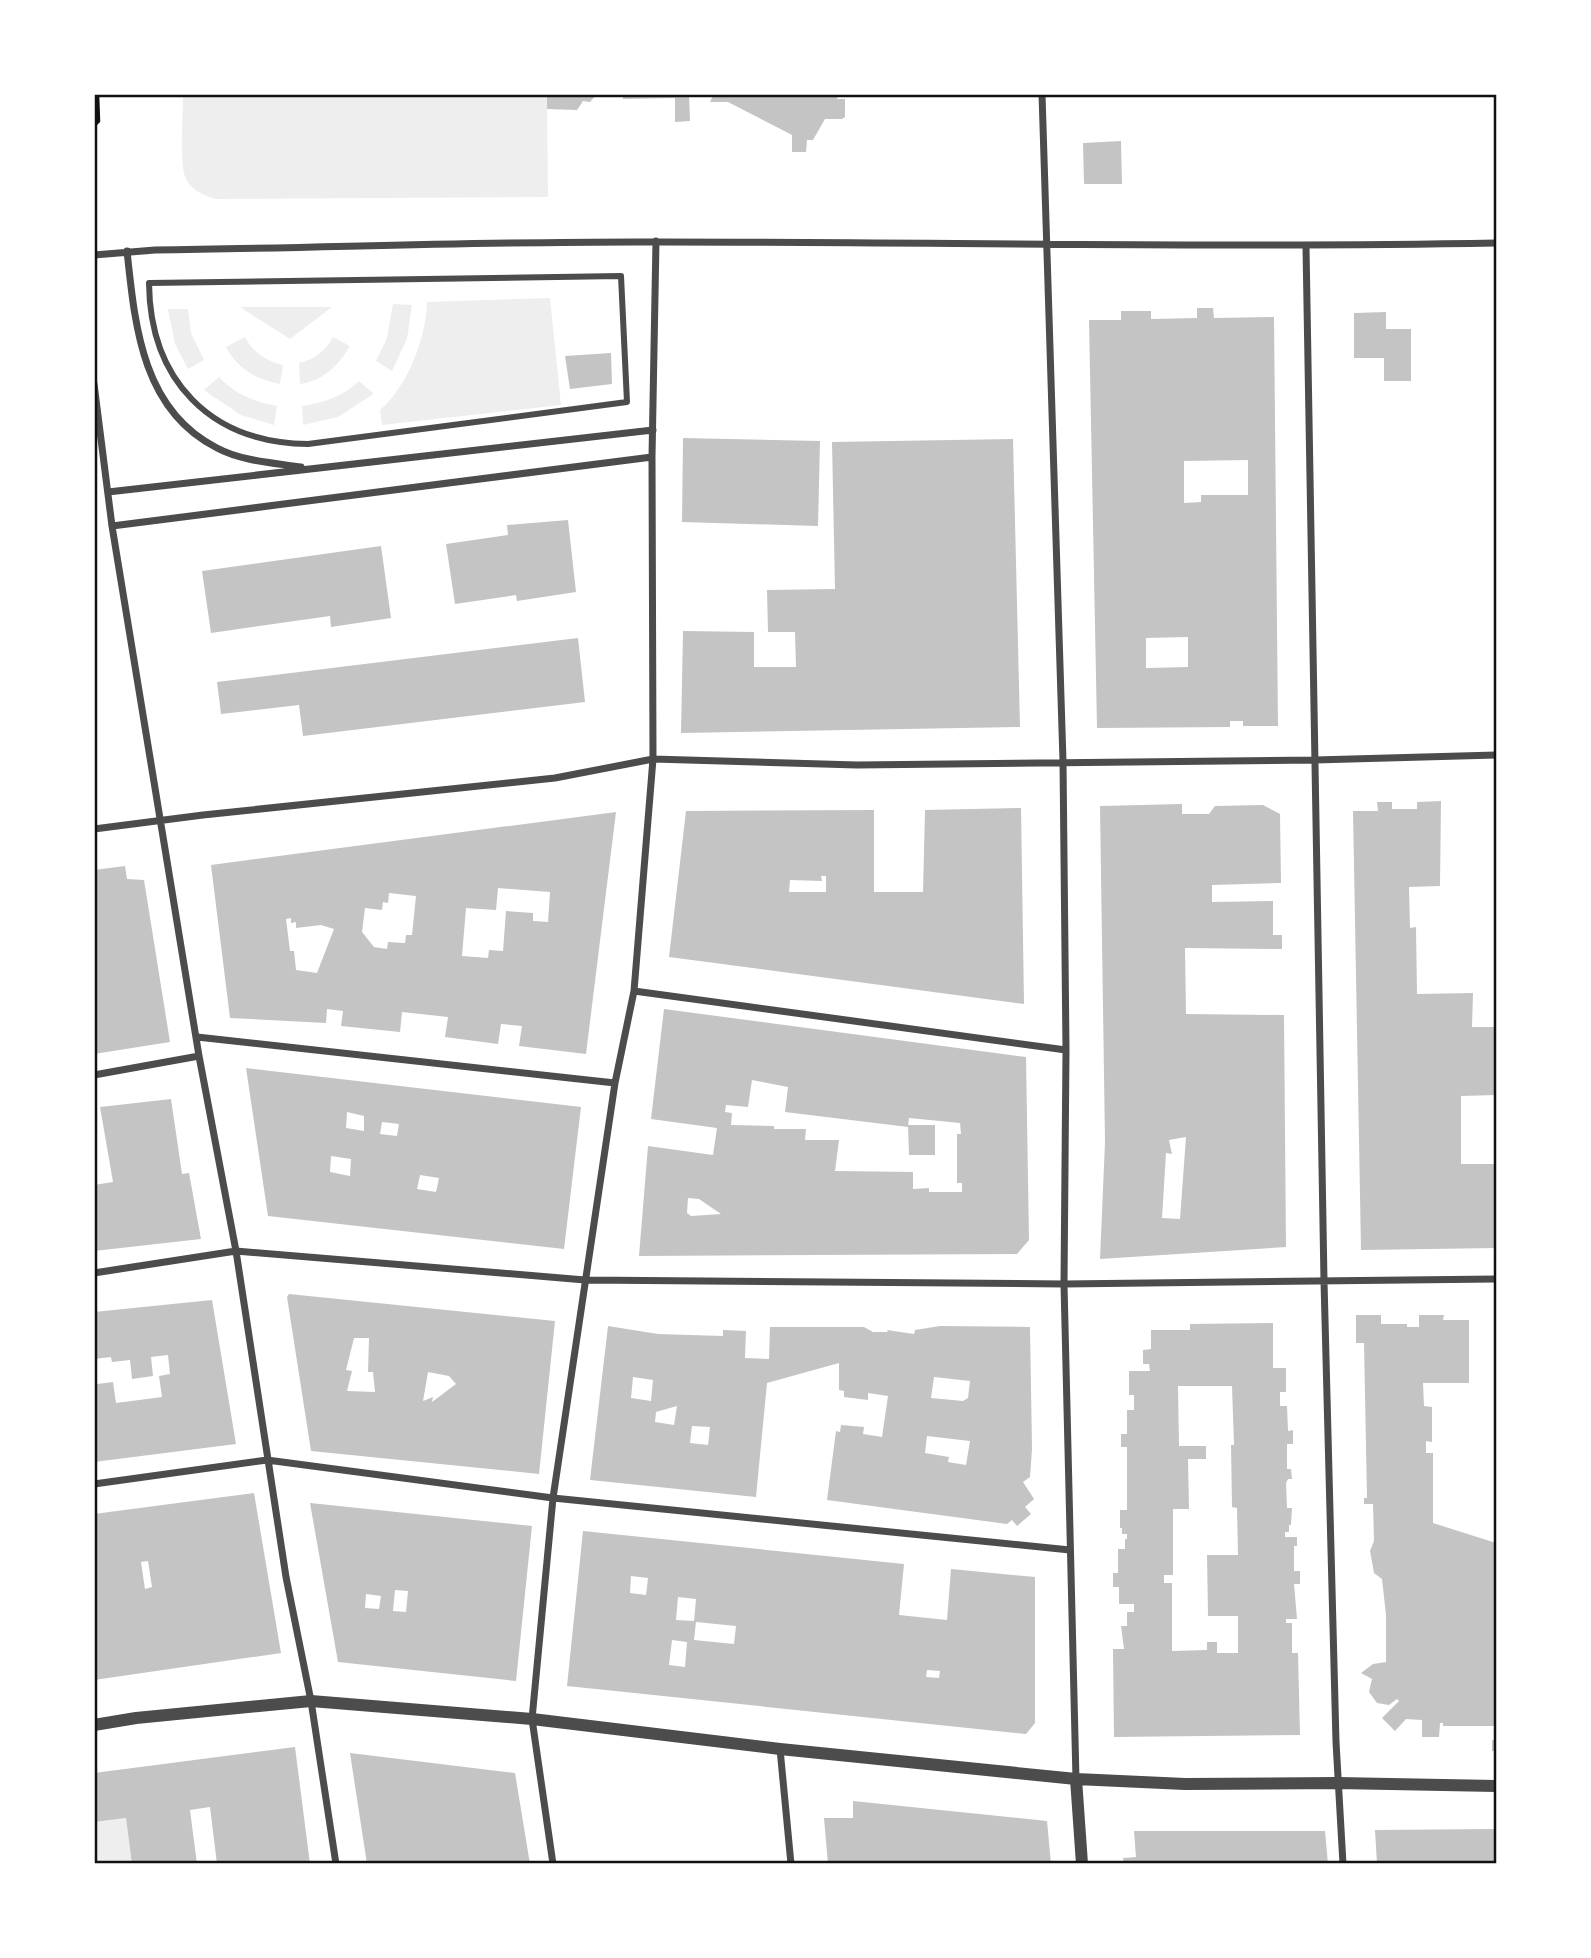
<svg xmlns="http://www.w3.org/2000/svg" width="1591" height="1958" viewBox="0 0 1591 1958" font-family="Manrope,sans-serif">
<rect width="100%" height="100%" fill="#fff"/>
<path fill="#eee" d="M183,95h364l1,102 -331,2c-14,-3 -30,-11 -33,-26 -4,-19 -1,-58 -1,-78z
M550,298l11,107 -179,20 -2,-15c28,-24 46,-72 47,-108z
M393,304l19,1 -5,34 -15,32 -16,-10 11,-23z
M240,307h92l-42,32z
M168,309h20l3,24 13,27 -16,9 -13,-25z
M245,337c8,16 22,24 38,28l-3,19c-22,-4 -43,-15 -54,-37z
M333,337l17,9c-11,19 -27,35 -50,38l-1,-21c15,-3 27,-13 34,-26z
M219,377c16,17 35,25 58,29l-3,19 -33,-10 -33,-22 -4,-3z
M359,381l14,12 -1,2 -34,22 -35,8 -1,-19c21,-3 42,-10 57,-25z
M126,1818l6,45h-37l-1,-41z"/>
<path fill="#c4c4c4" fill-rule="evenodd" d="M547,94h50l-7,8 -7,-1 -6,9 -30,-1z
M623,94h66l1,27 -15,1v-24l-52,1z
M714,94h125l-2,5h8v18l-3,2h-17l-12,21h-6l-1,12h-14v-17l-64,-33h-18z
M1121,141l1,43h-38l-1,-41z
M1197,308h16l1,10 60,-1 4,409h-35v-5h-13v6l-133,1 -8,-408h32v-9h30v8l46,-1zM1248,460v35h-47v7l-17,1v-42zM1188,637v30l-42,1v-30z
M1386,312v17h25v52h-27v-23h-30v-45z
M611,353l1,31 -42,5 -5,-33z
M683,438l137,3 -2,85 -136,-4z
M1013,439l7,288 -339,6 2,-102 71,1v35h42l-1,-35h-27l-1,-42 68,-1 -3,-147z
M568,520l8,72 -59,9 -1,-6 -61,9 -9,-60 62,-9 -1,-10z
M381,546l10,72 -60,9 -1,-11 -119,17 -9,-62z
M578,638l7,64 -282,34 -4,-31 -78,9 -4,-32z
M1441,801l-1,85 -31,1 1,41 6,-1 1,67 56,-1 -1,34h24v68l-35,1v68h35v84l-135,2 -8,-439h25l-1,-9h15v7h25v-7z
M1182,804v10h27l6,-8 48,-1 17,9 1,69 -69,2v17l61,-1v34h9v14l-97,-1 1,66 98,1 2,232 -186,12 5,-117 -5,-336zM1186,1137l-6,82 -18,-1 4,-65 6,1 -3,-14z
M1021,808l3,196 -355,-47 17,-146 188,-1v82h49l2,-82zM821,876h5v16h-37l1,-12 32,1z
M616,812l-30,242 -67,-8 3,-20 -21,-2 -3,20 -53,-7 3,-20 -46,-5 -2,20 -59,-6 2,-15 -16,-2 -1,14 -96,-5 -19,-153zM498,888l52,4 -2,30 -15,-1v-8l-27,-2 -3,40 -14,-1 -1,8 -26,-2 4,-48 30,2zM389,893l27,3 -4,39h-6l-1,8 -17,-1 -1,7 -13,-2 -12,-15 3,-24 17,2 1,-8 5,1zM291,918v5l5,-1v6l25,-3 13,4 -17,44 -21,-3 -2,-19h-4l-4,-32z
M125,866l2,13 17,1 26,162 -76,12v-184z
M664,1009l362,48 3,183 -12,14 -378,2 9,-110 65,9 4,-27 -66,-9zM752,1080l36,7 -3,25 123,15 1,-9 51,5 1,11h-4v49h5v9h-33v-4l-16,1v-17l-78,-1 4,-31h-34l1,-11h-32v-3l-43,-1 1,-12 -7,-1 1,-7 22,2zM688,1198l11,1 22,15 -30,2 -4,-3z
M246,1068l335,39 -17,142 -296,-33zM347,1112l17,4v15l-18,-3zM382,1122l17,2 -2,12 -17,-2zM331,1156l20,3 -1,17 -20,-4zM420,1175l19,3 -3,14 -19,-3z
M171,1099l11,75 7,-1 12,66 -107,12v-66l19,-3 -13,-75z
M908,1125h27v30h-26z
M289,1294l266,27 -16,153 -228,-23 -24,-154zM354,1338h15l-1,34h5l2,20 -28,-1 5,-20 -6,-1zM428,1372l21,4 7,8 -24,18 1,-5 -10,4z
M212,1300l24,144 -142,18v-86l3,8 16,-2 3,21 46,-6 -3,-21 11,-2 -2,-19 -17,2 2,19 -21,3 -2,-19 -18,2 -1,-5 -17,2v-47z
M1356,1315h25v9h26v3h12v-12h25l-1,5h26v63h-46l1,23 8,1v35l-6,-1v12h7v70l63,20v183h-53v-3h-3l-1,14h-17v-17l-16,-1 -11,12 -13,-13 17,-17 -2,-2 -8,6 -12,-2 -8,-11 3,-13 -11,-6 12,-9 13,-2v-47l-4,-36 -8,-6 -4,-22 4,-10 -1,-37h-9v-6h3l-3,-155h-8z
M1273,1323v45h13v24h-6v14h7l1,25 5,-1v14h-6v25h4l1,10h-4l-2,4 1,25h5l-1,17h-2v7h-4v5h12v9h-3v25h6v13h-6l3,35h-11v4h6v30h6l2,82 -186,2 -1,-88h11l-3,-23h6v-14h7v-8h-15v-17h-6v-14h5v-24h7v-10h2v-5h-5v-6h-2v-18h7v-63h-6v-13h6v-24h7v-15h-5v-24h21l-1,-7h-6v-14l8,-1v-19h39v-6zM1178,1386h54l2,59h-3l1,62 5,1 1,47h-31l1,61h30v37h-21v-11h-10v8l-35,1v-68h-8v-8h9v-66h16l-1,-50h18v-13h-27z
M608,1326l50,8 65,2v-6l23,1 -1,27 24,1 1,-32h94l9,5h15l-1,-2 27,4 1,-4 25,-4 90,1 2,122 -2,28 -7,5 11,17 -9,8 6,7 -14,12 -5,-6 -5,4 -180,-24 9,-69 4,1 1,-7 23,2 -1,7 19,3 6,-41 -20,-3v7l-24,-3v-6l-5,-1v-27l-72,20 -11,114 -166,-17zM633,1377l20,3 -2,21 -20,-3zM934,1377l36,4 -2,17 -5,3 -32,-3zM677,1406l-3,19 -19,-3 1,-10zM692,1426l18,1 -2,18 -18,-2zM927,1436l43,5 -4,24 -18,-3 1,-5 -24,-4z
M254,1493l27,160 -187,27v-166zM148,1561l4,26 -7,2 -4,-27z
M310,1503l222,23 -16,155 -178,-19zM395,1590l13,1 -2,21 -13,-1zM366,1594l15,2 -2,13 -14,-1z
M583,1531l321,33 -5,51 48,5 4,-51 84,8v146l-9,11 -459,-48zM631,1576l17,2 -2,17 -16,-2zM678,1597l18,2 -2,22 -18,-1zM696,1622l40,4 -2,18 -40,-4zM672,1640l15,2 -2,25 -16,-2zM927,1670l13,1 -1,7 -13,-1z
M1492,1740h4v11h-4z
M295,1747l15,117h-93l-7,-57 -20,3 7,54h-65l-6,-46 -32,4v-49z
M350,1753l165,20 15,91h-163z
M853,1801l194,20 4,43h-223l-4,-46h29z
M1496,1829v35h-119l-2,-34z
M1134,1831h191l3,33h-204l-1,-6 13,-1z"/>
<g fill="none" stroke-linecap="round" stroke-linejoin="round">
<path stroke="#111" stroke-width="4.5" d="M94,125l4,-4 -1,-27"/>
<path stroke="#4c4c4c" stroke-width="6" d="M621,276l6,126 -319,42c-98,-1 -158,-64 -159,-161z"/>
<path stroke="#4c4c4c" stroke-width="7" d="M1042,94l21,667 3,289 -2,234 12,495
M1306,247l18,1034 12,461 7,122
M127,251c8,75 15,159 90,197 24,13 57,15 84,19
M94,255l61,-5c168,-2 337,-9 505,-8 279,0 558,6 836,1
M94,384l18,142 87,530 37,195 50,326 25,124 25,163
M108,492l545,-62
M112,526l540,-69
M94,829l109,-14 352,-37 98,-19 204,6 458,-5 181,-5
M634,991l432,59
M197,1037l418,46
M94,1075l105,-19
M94,1273l142,-22 349,29 479,4 432,-5
M94,1484l173,-24 286,38 517,52
M780,1749l11,115
M553,1864l-21,-145 21,-221 62,-415 19,-92 19,-232 -1,-302 4,-216"/>
<path stroke="#4c4c4c" stroke-width="12" d="M94,1725l42,-7 175,-17 221,18 248,30 296,30 109,5 152,-1 159,3
M1076,1779l6,85"/>
</g>
<rect width="1591" height="1958" fill="none" stroke="#ffffff" stroke-width="192"/>
<rect x="96" y="96" width="1399" height="1766" fill="none" stroke="#111" stroke-width="2.5"/>
</svg>
